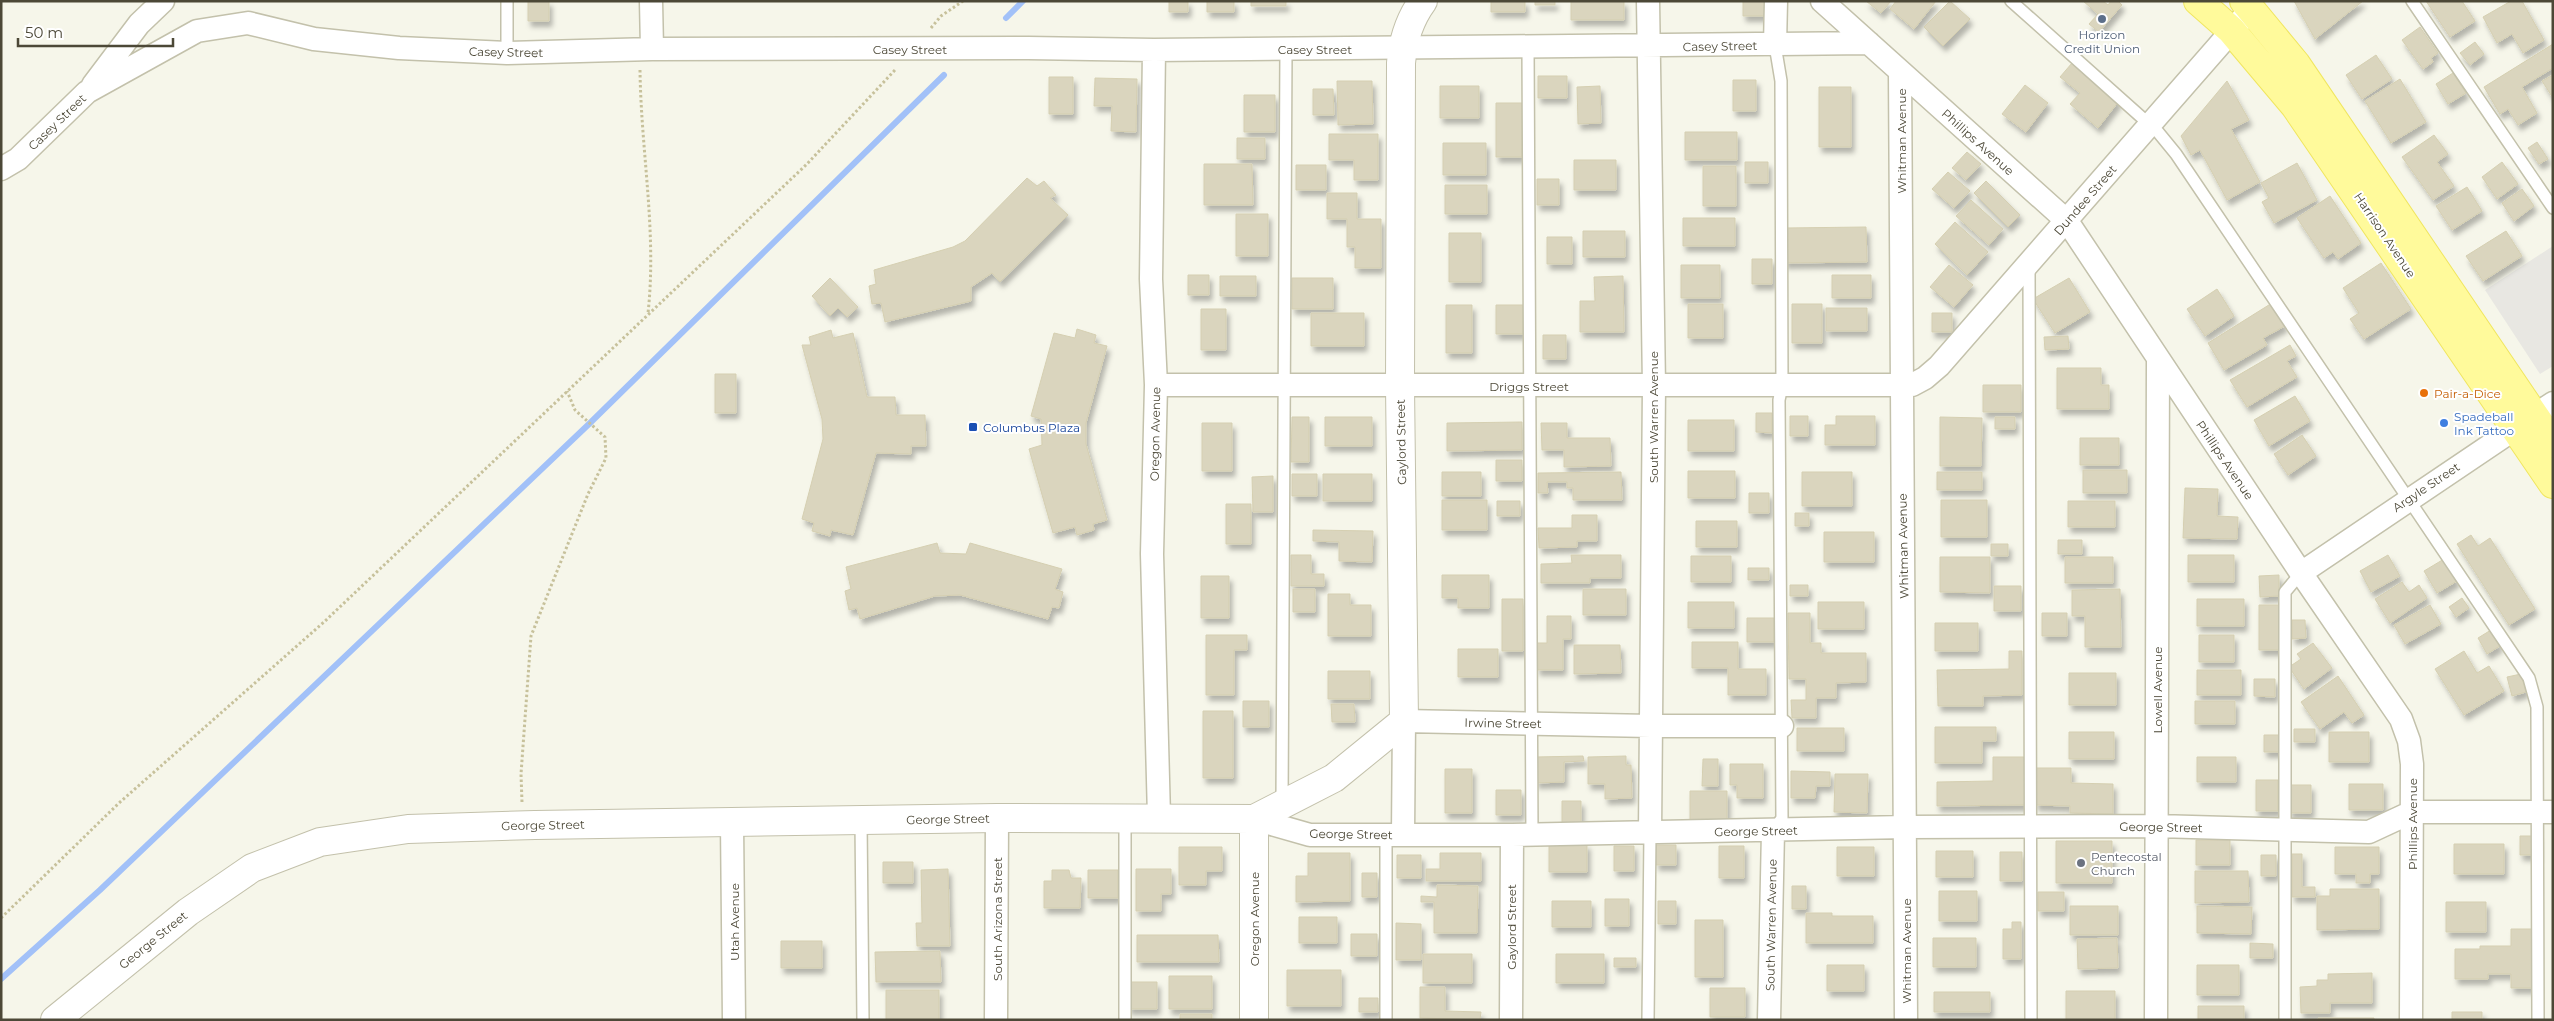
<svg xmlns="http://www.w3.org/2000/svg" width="2554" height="1021" viewBox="0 0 2554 1021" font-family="Montserrat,sans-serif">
<defs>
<filter id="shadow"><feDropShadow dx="3" dy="5.5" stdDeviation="2.5" flood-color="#0004"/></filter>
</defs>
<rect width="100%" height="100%" fill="#f6f6ea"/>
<path fill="#e8e7e2" d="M2553,246v120l-13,8 -55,-84z"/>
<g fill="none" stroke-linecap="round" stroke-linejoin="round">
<path stroke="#a2c1f8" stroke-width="6" d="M1006,18l17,-17
M1,979l99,-89 489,-466 355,-349"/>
</g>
<path fill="#dad5be" stroke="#d5cfb1" filter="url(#shadow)" d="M528,1h21v20h-21z
M1169,1h19v11h-19z
M1207,1h27v11h-27z
M1251,1h35v5h-35z
M1491,1h34v11h-34z
M1535,1h20v4h-20z
M1571,1h53v19h-53z
M1743,1h28v15h-28z
M1866,1h25l-10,12z
M1896,1h40l-22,28 -24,-20z
M1950,1l20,18 -27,27 -19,-19z
M2083,1h20l5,4 3,-4h7l4,4 -23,27 -10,-8 9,-10z
M2294,1h69l-48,38z
M2426,1h36l13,20 -25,16z
M2511,1h11l22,39 -21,13 -11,-19 -15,9 -14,-26z
M2420,27l18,26 -7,5 2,4 -10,7 -21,-29z
M2475,42l9,12 -14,11 -10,-12z
M2553,44v24l-31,19 15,26 -19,12 -10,-16 -8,5 -16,-27z
M2376,55l16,24 -30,20 -16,-24z
M2072,63l47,38 -21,27 -28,-24 10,-11 -20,-16z
M2453,73l13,20 -18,11 -12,-20z
M2553,75v23l-11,-17z
M1538,76h29v22h-29z
M1049,77h24v37h-24z
M1095,78l42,1 -1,53 -25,-1 1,-25h-18z
M2400,79l26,43 -35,21 -26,-42z
M1733,80h23v31h-23z
M1337,81h35l1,43 -35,1z
M2227,81l22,39 -18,9 29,53 -33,18 -27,-50 -9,5 -10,-19z
M2025,85l23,18 -22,29 -24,-18z
M1440,86h39v32h-39z
M1600,86l1,37 -23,1 -1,-37z
M1819,87h32v60h-32z
M1313,89h20l1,26h-21z
M1244,95h31v37h-31z
M1496,103h26v54h-26z
M1685,132h52v28h-52z
M1329,134h49v46h-24v-20h-25z
M2434,135l14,19 -11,8 17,24 -21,14 -31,-43z
M1237,138h28v21h-28z
M2537,142l11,17 -9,5 -11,-16z
M1443,143h43v32h-43z
M1967,152l14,12 -15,16 -14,-12z
M1574,160h42v30h-42z
M1745,162h23v21h-23z
M2502,162l16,22 -21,15 -15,-22z
M2297,163l20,37 -43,23 -12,-21 7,-4 -8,-15z
M1204,164h48l1,41h-49z
M1296,165h30v25h-30z
M1703,166h33v40h-33z
M1948,172l22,19 -16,17 -22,-19z
M1027,178l10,8 7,-5 12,14 -6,3 18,17 -68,67 -8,-9 -21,14v14l-86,21 -4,-19 -9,1 -3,-18 7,-2 -2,-14 79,-23 12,-6z
M1537,179h22v26h-22z
M1986,181l34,34 -12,12 -34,-34z
M1445,185h42v29h-42z
M2467,187l15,24 -30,19 -16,-24z
M2522,189l12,17 -20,15 -12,-18z
M1327,193h30v26h24v49h-26v-21h-8v-28h-20z
M2330,196l31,47 -23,16 -5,-7 -9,6 -27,-40z
M1971,200l32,29 -14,16 -33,-29z
M1236,214h32v42h-32z
M1683,218h52v28h-52z
M1955,222l33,30 -21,23 -32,-31z
M1866,227l1,35 -83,1v-35z
M1583,231h42v26h-42z
M2506,231l16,25 -39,25 -17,-25z
M1449,233h32v49h-32z
M1547,237h25v27h-25z
M1752,259h20v25h-20z
M2381,263l30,46 -47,30 -14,-20 9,-6 -16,-25z
M1681,265h39v33h-39z
M1949,265l24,20 -19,22 -24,-20z
M1188,275h21v20h-21z
M1832,275h39v23h-39z
M1220,276h36v20h-36z
M1623,276l1,56h-44v-31h15l-1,-24z
M830,278l28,29 -11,10 -9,-9 -8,8 -18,-20z
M1292,278h41v31h-41z
M2069,278l21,34 -35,21 -22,-34z
M2217,289l17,27 -29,20 -18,-27z
M2272,303l13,23 -22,12 4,7 -43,25 -16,-27z
M1688,304h35v34h-35z
M1792,304h30v39h-30z
M1446,305h26v48h-26z
M1496,305h27v29h-27z
M1826,308h41v23h-41z
M1201,309h25v41h-25z
M1311,313h53v33h-53z
M1932,313h20v19h-20z
M1077,329l19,6 -2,8 13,3 -21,77v21l21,76 -14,4 1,6 -17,5 -2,-8 -22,6 -24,-84 13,-4 -1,-26 -10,-3 23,-83 21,5z
M831,330l2,8 20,-5 14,64h28l1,18h29l1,31h-15v8l-35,-1 -23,82 -22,-5 -1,6 -18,-5 2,-8 -12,-4 21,-80 -1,-20 -20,-74h9l-2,-8z
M1543,335h23v24h-23z
M2068,336l1,13 -24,1 -1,-13z
M2290,345l6,11 -9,5 10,16 -50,30 -17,-27z
M2057,368h44v17h8v24h-52z
M715,374h21v39h-21z
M1983,385h38v27h-38z
M2295,396l15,25 -41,25 -15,-26z
M1756,413h16v20l-16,-1z
M1790,416h18v20h-18z
M1836,416h39v29h-50v-20h11z
M1292,417h17v45h-18z
M1325,417h47v29h-47z
M1940,417l42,1 -1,48h-41z
M1995,417h20v12h-20z
M1688,420h46v31h-46z
M1522,422v28l-75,1v-28z
M1202,423h30v48h-30z
M1541,423h26v15h43l1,28 -47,1v-17h-22z
M2302,435l14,21 -28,19 -14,-21z
M2080,438h39v27h-39z
M1496,460h26v21h-26z
M2083,470h44v23h-44z
M1688,471h47v27h-47z
M1442,472h39v24h-39z
M1621,472l1,28h-49v-12h-6v-6h-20l1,11h-10v-20z
M1802,472h50v34h-50z
M1937,472h45v18h-45z
M1292,474h25v22h-25z
M1323,474h49v27h-49z
M1273,476v36h-20l-1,-35z
M2185,488l33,1 -1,27 21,1 -1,22 -54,-1z
M1749,493h20v20h-20z
M1442,500h45v30h-45z
M1941,500h46v37h-46z
M1497,501h23v15h-23z
M2068,501h47v26h-47z
M1226,504h25v40h-25z
M1795,513h14v13h-14z
M1572,515h25v26h-20v6l-38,1 -1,-20h34z
M1696,521h41v26h-41z
M1313,530l60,1 -1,31 -33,-1v-19l-26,-1z
M1824,532h50v30h-50z
M2471,535l7,11 12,-8 45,71 -26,16 -52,-81z
M2058,540h24v14h-24z
M937,543l3,10 26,1 4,-11 92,26 -7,20 8,3 -4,16 -7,-1 -4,12 -88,-24 -25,1 -75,23 -3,-11 -8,2 -4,-19 6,-2 -5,-22z
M1991,544h17v12h-17z
M1291,555h20v19h13v12h-33z
M1571,555h50v23h-31v5h-49v-19l31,-1z
M2188,555h46v27h-46z
M2388,555l12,21 -29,16 -11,-21z
M1691,556h40v26h-40z
M1940,557h50v36l-50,-1z
M2065,557h48v26h-48z
M2444,559l13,22 -20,12 -13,-22z
M1748,568h21v12h-21z
M1442,575h47v33h-31v-10h-16z
M2279,575v21l-19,1 -1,-21z
M1201,576h28v42h-28z
M2402,582l7,10 10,-7 8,13 -37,25 -15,-24z
M1790,585h18v11h-18z
M1994,586h27v25h-27z
M1293,589h22v23h-22z
M1583,589h43v26h-43z
M2120,589l1,58h-36v-31h-13v-26z
M1328,594h22v11h21v31h-43z
M2462,598l7,10 -13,9 -7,-10z
M1502,599h21v52h-21z
M2197,599h47v27h-47z
M1688,602h46v26h-46z
M1818,602h46v27h-46z
M2259,605h22v45h-22z
M2430,605l11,19 -36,20 -11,-19z
M1788,613h22v30h11v10h45v29l-30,1v15h-20v20h-24l-1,-18h15v-21h-17z
M2042,613h25v23h-25z
M1547,616h24v23h-8v31h-26v-27h10z
M1747,618h27v24h-27z
M2292,620h13l1,18 -14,1z
M1935,623h43v28h-43z
M2491,630l9,16 -13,8 -9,-16z
M1206,635h41v15h-13v45h-28z
M2199,635h35v27h-35z
M1692,642h46v27h28v26h-38v-27h-36z
M2313,643l19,25 -28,21 -15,-22 12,-8 -4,-5z
M1574,645h46l1,28 -47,1z
M1458,649h40v28h-40z
M2009,651h13v44l-39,1v10h-45l-1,-36 72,-1z
M2464,651l13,22 12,-7 15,25 -40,24 -29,-46z
M2197,670h44v25h-44z
M1328,671h42v28h-42z
M2069,673h47v32h-47z
M2521,674l5,18 -14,4 -5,-19z
M2338,676l26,39 -12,8 -8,-11 -24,17 -19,-27z
M2254,679h21v18l-21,-1z
M1243,701h26v26h-26z
M2195,701h40v23h-40z
M1331,704h23l1,18h-23z
M1203,711h30v67h-30z
M1935,727h61v14h-14v22h-47z
M1797,728h47v23h-47z
M2294,729h21v13h-21z
M2069,732h45v27h-45z
M2329,732h40v30h-40z
M2264,735h19v17h-19z
M1583,756l1,5 -20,1v20l-28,1 -1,-26z
M1626,756v9h5l1,33 -27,1v-15h-17v-27z
M1993,757h31l1,48 -88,1v-24l56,-1z
M2197,757h39v25h-39z
M1703,759h15v27h-16z
M1730,764h33v34h-26v-13h-7z
M2036,768h35v15l42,1v30l-43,-1v-7l-35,-1z
M1445,769h27v44h-27z
M1791,771l39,1v14h-14l-1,12h-24z
M1835,774h33l-1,39 -33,-1z
M2256,780h22v31h-22z
M2349,784h34v26h-34z
M2289,785h22v28h-22z
M1496,790h25v25h-25z
M1690,791h37v30h-37z
M1562,801h19v23h-19z
M2520,836h17v19h-17z
M2196,840h34v25h-34z
M2056,841h56v42h-56z
M1549,844h38v28h-38z
M2454,844h50v30h-50z
M1656,845h20v20h-20z
M1614,846h20v25h-20z
M1719,846h25v32h-25z
M1179,847h43v24h-16v14h-27z
M1837,847h37v29h-37z
M2335,847h44v27h-9v9h-14v-9h-21z
M1936,851h37v26h-37z
M2000,852h22v29h-22z
M1308,853h42v48l-54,1v-26h12z
M1440,853h41v28h-55v-12h14z
M2292,854h10v33h13v10h-23z
M1397,855h24v23h-24z
M2261,855h15v21h-15z
M883,862h30v21h-30z
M948,869l2,77h-33l-1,-23h6l-1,-53z
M1136,869h35v25h-10v17h-25z
M1052,870h17l2,8h10l-1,30h-36v-27h8z
M1088,870h30v28h-30z
M2195,871h53l1,31 -54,1z
M1362,873h15v24h-15z
M1437,885l41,1 -1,47h-43v-31h-13v-6l16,1z
M1792,886h14v23h-14z
M2330,889h49v40l-62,1v-34h13z
M1939,891h38v30h-38z
M2038,892h26v19h-26z
M1605,899h24v27h-24z
M1552,901h39v26h-39z
M1658,901h18v23h-18z
M2446,902h40v30h-40z
M2070,906h48v29h-48z
M2197,906l55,1 -1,27 -54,-1z
M1806,913h26v3h41v27h-67z
M1299,917h38v26h-38z
M1695,920h28v57h-28z
M2012,922h9v37h-18v-30h9z
M1396,923l25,1v36h-25z
M2511,929h22v59h-22v-14h-23v5h-33v-30h25v-3h31z
M1351,934h26v22h-26z
M1137,935h81l1,27h-82z
M1933,938h43v29h-43z
M2117,938l1,30 -40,1 -1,-30z
M781,941h41v27h-41z
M2250,943l23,1v14h-23z
M940,951l1,31h-65l-1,-30z
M1423,954h49v29h-49z
M1556,954h48v29h-48z
M1614,958h22v9h-22z
M1827,965h37v26h-37z
M2197,965h42v30h-42z
M1287,970h54v36h-54z
M2372,973v30h-42v10h-29l-1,-26 17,-1v-6h11v-6z
M1169,976h43v33h-43z
M1128,982h29v27h-29z
M1420,987h25v24l36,1 -1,8 -60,-2z
M1710,988h35v29h-35z
M886,990h53v30h-53z
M2066,991h49v29h-49z
M1934,992h56v20h-56z
M1359,998h19v14h-19z
M2198,1006h46v14h-46z
M2452,1012h30v8h-30z
M1180,1014h32v6h-32z
M2318,1018h56v2h-56z"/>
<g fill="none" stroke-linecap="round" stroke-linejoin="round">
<defs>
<path id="service" d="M2011,1l147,131 18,22 353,524 8,29 1,313
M2412,1l141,207
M1528,48l4,787
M507,53v-52
M2029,266l2,754
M1282,803l4,-754
M1125,817v203
M861,821l2,199
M1774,830l8,-12 -3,-418 3,-14 -1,-305 -6,-36
M1386,1020v-186
M1648,1020l2,-187
M2285,1020v-428l16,-19"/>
<path id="minor" d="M651,1l1,48
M1648,1l6,385 -4,447
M1822,1l245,220 234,352 100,146 8,22 3,23 -1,256
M1775,45l1,-44
M1154,50l-3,229 5,106 -4,169 7,263
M1900,72l6,948
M93,85l46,-61 24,-23
M1,169l17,-10 69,-67 110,-61 51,-8 66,16 85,9 108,5 145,-4 376,-1 126,2 715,-7
M1156,385h756l13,-7 14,-12 304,-348
M2301,573l252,-170
M1254,819l56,16h202l394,-8 251,-1 212,6 43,-20h141
M732,823l2,197
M1403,834l1,-113 247,5h131
M996,1020l1,-202
M1511,1020l1,-185
M1769,1020l4,-189
M2156,1020l2,-660"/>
<path id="tertiary" d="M55,1020l133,-108 64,-44 68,-26 88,-13 127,-4 462,-7 257,1 80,-41 70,-57 -4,-335 1,-323c2,-23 8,-43 22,-62
M1254,1020v-201"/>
<path id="primary" d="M2198,1l33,29 64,76 258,378
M2244,1l52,63 257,379"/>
</defs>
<use href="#service" stroke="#c3c1ab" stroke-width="14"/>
<use href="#minor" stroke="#c3c1ab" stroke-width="25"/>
<use href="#tertiary" stroke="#c3c1ab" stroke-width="30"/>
<use href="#primary" stroke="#f0e65f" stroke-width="30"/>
<path stroke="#c7c19b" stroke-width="3" stroke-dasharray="2.5 2.5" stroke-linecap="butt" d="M931,28l10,-12 22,-15
M640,70c1,82 17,162 8,243
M522,802l-1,-28 10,-138 57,-142 18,-36 -1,-21 -30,-27 -8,-19
M1,918l118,-115 205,-181 483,-458 88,-94"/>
<use href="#service" stroke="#fff" stroke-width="11"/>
<use href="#minor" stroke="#fff" stroke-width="22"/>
<use href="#tertiary" stroke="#fff" stroke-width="28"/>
<use href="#primary" stroke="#fffa9b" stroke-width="28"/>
</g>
<circle fill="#5c6f8a" stroke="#fff" stroke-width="2" cx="2102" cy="19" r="5"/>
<circle fill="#e8710a" stroke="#fff" stroke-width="2" cx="2424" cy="393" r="5"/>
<circle fill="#3f7fe0" stroke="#fff" stroke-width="2" cx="2444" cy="423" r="5"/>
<rect fill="#1a4fb4" stroke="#fff" stroke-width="2" x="968" y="422" width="10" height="10" rx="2.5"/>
<circle fill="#6b7280" stroke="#fff" stroke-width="2" cx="2081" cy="863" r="5"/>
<g text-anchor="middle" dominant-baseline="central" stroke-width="4" stroke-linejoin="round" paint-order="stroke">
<g font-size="12" fill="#4e5e75" stroke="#fff">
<text x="2102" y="34">Horizon<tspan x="2102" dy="14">Credit Union</tspan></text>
</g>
<g font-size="12" fill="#4c4837" stroke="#fff">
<text transform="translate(1720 46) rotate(-1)">Casey Street</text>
<text x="910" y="49">Casey Street</text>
<text x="1315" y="49">Casey Street</text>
<text transform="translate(506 52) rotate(1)">Casey Street</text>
<text transform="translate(57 122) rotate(-44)">Casey Street</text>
<text transform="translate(1901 141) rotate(-90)">Whitman Avenue</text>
<text transform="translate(1978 142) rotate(42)">Phillips Avenue</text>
<text transform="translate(2085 200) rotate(-49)">Dundee Street</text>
<text transform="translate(2385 235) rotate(56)">Harrison Avenue</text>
<text x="1529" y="386">Driggs Street</text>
<text transform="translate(1653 417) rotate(-90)">South Warren Avenue</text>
<text transform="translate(1155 434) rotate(-89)">Oregon Avenue</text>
<text transform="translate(1401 442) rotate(-91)">Gaylord Street</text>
<text transform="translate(2225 460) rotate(56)">Phillips Avenue</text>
<text transform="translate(2426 487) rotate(-34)">Argyle Street</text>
<text transform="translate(1903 546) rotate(-91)">Whitman Avenue</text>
<text transform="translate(2157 690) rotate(-90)">Lowell Avenue</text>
<text transform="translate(1503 723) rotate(1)">Irwine Street</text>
<text transform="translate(948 819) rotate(-1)">George Street</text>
<text transform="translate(2412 824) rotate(-90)">Phillips Avenue</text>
<text transform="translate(543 825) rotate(-1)">George Street</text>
<text transform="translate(2161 827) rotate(1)">George Street</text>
<text transform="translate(1756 831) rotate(-1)">George Street</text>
<text transform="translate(1351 834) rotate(1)">George Street</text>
<text transform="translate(997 919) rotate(-90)">South Arizona Street</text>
<text transform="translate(1254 919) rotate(-90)">Oregon Avenue</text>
<text transform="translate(734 922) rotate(-90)">Utah Avenue</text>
<text transform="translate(1771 925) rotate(-89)">South Warren Avenue</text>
<text transform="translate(1511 927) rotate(-90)">Gaylord Street</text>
<text transform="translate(153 940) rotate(-39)">George Street</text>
<text transform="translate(1906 951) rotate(-90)">Whitman Avenue</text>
</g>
<g font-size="12" fill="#c56008" stroke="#fff" text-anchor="start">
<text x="2434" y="393">Pair-a-Dice</text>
</g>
<g font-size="12" fill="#366cbe" stroke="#fff" text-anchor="start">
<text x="2454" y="416">Spadeball<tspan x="2454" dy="14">Ink Tattoo</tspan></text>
</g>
<g font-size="12" fill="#164399" stroke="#fff" text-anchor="start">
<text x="983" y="427">Columbus Plaza</text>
</g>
<g font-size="12" fill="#5b616d" stroke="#fff" text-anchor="start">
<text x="2091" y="856">Pentecostal<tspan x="2091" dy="14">Church</tspan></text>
</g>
</g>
<rect width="2554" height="1021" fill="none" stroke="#4c4837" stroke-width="5"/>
<path d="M18 38v8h155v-8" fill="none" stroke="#4c4837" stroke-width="2.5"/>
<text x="25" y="38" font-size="15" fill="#4c4837" stroke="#ffffff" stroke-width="4" paint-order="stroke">50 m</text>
</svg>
